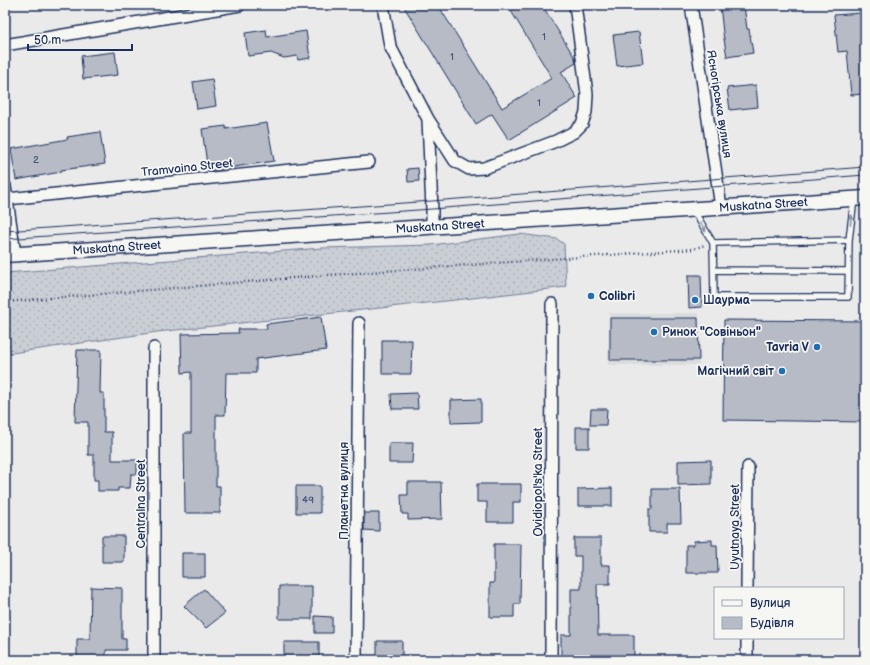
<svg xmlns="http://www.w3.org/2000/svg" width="870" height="665" viewBox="0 0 870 665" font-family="'Balsamiq Sans',sans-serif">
<defs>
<pattern id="grass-dots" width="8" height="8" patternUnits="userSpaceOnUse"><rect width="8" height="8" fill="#caced5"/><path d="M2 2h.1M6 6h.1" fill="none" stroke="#adb1b9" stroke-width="1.8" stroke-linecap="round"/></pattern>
</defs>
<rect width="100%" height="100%" fill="#e9eae9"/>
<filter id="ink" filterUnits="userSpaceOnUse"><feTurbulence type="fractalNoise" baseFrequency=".025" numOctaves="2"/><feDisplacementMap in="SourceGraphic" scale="8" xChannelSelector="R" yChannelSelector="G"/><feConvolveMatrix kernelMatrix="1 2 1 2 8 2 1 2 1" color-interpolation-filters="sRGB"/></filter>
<g filter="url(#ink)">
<path fill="#dadcde" d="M609,313h90v52h-91z"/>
<path fill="url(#grass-dots)" stroke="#727e9a" d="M520,234l37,5 7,5 2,43 -111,13 -298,32 -152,22v-81l317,-25 109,-3z"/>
<path fill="#b6bbc6" stroke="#1b2f5e" d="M403,5h35l64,103 50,-30 -41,-67 10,-6h21l33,53 1,5 -15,9 16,26 -68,42 -17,-26 -16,10z
M720,5h24l3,24h2l4,24 -26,4 -4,-24z
M861,13l4,36v45l-14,1 -4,-44 -9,1 -4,-37z
M266,30l1,7 39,-6 4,27 -12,2 -1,-4 -13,2 -13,-5 -23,3 -3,-23z
M639,32l4,31 -26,3 -4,-31z
M115,52l3,23 -35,4 -2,-23z
M212,79l4,27 -19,3 -4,-27z
M756,85l2,22 -28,3 -3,-22z
M267,123l7,38 -66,10 -6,-42 24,-3v3z
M100,132l5,32 -44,6v2l-45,8 -5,-31 57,-10 -1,-2z
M418,168l1,13 -11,1 -1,-13z
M688,275h13l1,32 -13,1z
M321,317l5,33 -70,9v14h-30l-1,42h-9v71h4v27h-35l-1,-80h7v-61l-9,1 -1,-39 58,-1 -1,-4h29l-1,-5z
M610,318h88l1,42h-89z
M724,320l141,1v101l-142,-2z
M382,340h30l-1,34h-29z
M77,350h24l-1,43h4v39h8v28h25v14h-6l-1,14h-12v3h-20v-11h-4v-25h-6v-33h-13z
M417,393l1,16h-26l-1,-15z
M481,399v23l-30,1v-23z
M591,409h16l-1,16h-16z
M576,427h13v21h-13z
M389,443h24l-1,20h-23z
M711,460v24l-33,1v-24z
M408,482h33l1,37 -34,1v-6h-6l-1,-19h7z
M477,484h44v18h-8v20h-26v-20h-10z
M296,486h24v27h-24z
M612,488v18h-34v-17z
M652,489h28l1,34h-14v9h-18v-23h3z
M364,513h15v18l-15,-1z
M102,536h22v26h-22z
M574,538h27v27h9v19h-13l1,51h36v25h-73v-25h10v-46h10v-33h-7z
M712,540v5h5l1,28h-32v-28h8v-4z
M494,544h27l-1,60h-6v13h-24v-34h4z
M182,553h23v24h-23z
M279,586h33v33h-33z
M91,587l31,1v51h4v11h-20v10h-29v-21h13z
M204,589l21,24 -19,15 -22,-22z
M315,616l17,1v16h-17z
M377,641h25v19h-25z
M284,642h35v18h-35z"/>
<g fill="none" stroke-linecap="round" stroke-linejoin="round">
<defs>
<path id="service" d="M694,211l19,32 1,54h134l1,-57 5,-41
M713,243l136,-3
M714,270l134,1"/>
<path id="minor" d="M383,5l7,41 38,73 27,42 14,8 15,-1 72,-27 18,-9 8,-8 4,-12 1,-18 -12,-89
M691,5l30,202
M5,45l235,-40
M428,120l4,89v18
M5,186l10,68
M7,199l362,-37
M154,348v312
M747,588l1,-121
M356,660l3,-337
M551,660l1,-356
M747,660v-22"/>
<g id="tertiary">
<path id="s1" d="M5,255l860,-57"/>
</g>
</defs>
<use href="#service" stroke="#1b2f5e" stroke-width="8"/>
<use href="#minor" stroke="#1b2f5e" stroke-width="14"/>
<use href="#tertiary" stroke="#1b2f5e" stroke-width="17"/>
<path stroke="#1b2f5e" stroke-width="2.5" stroke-dasharray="1 3" stroke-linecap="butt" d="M858,234l7,-1
M5,302l324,-27 364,-26 12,-4"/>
<use href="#service" stroke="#f6f6f2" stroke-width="5.5"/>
<use href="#minor" stroke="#f6f6f2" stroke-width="11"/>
<use href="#tertiary" stroke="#f6f6f2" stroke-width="14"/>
<path stroke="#1b2f5e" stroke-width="1" d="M5,231l427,-30 433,-34
M5,239l427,-30 433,-34"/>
</g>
<defs><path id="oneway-solid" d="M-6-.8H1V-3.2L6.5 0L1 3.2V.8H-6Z"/></defs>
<g fill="#8892a8">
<use href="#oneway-solid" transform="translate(851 220) rotate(-83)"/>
<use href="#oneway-solid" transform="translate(703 227) rotate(60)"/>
</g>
</g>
<g fill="#1f6fb2" stroke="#f6f6f2" stroke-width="1.5">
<circle cx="591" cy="296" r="4"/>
<circle cx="695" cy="300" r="4"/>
<circle cx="654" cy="332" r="4"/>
<circle cx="817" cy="347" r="4"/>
<circle cx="782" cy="371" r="4"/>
</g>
<g text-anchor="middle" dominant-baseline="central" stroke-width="3.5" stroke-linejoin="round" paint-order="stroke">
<g font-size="10" fill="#425278">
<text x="544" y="37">1</text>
<text x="452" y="57">1</text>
<text x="539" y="103">1</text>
<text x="36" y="160">2</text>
<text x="308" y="500">49</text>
</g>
<g font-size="12" fill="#1b2f5e" stroke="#f6f6f2">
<text transform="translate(719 104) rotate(81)">Ясногірська вулиця</text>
<text transform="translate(187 168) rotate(-6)">Tramvaina Street</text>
<text stroke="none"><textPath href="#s1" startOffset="760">Muskatna Street</textPath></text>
<text stroke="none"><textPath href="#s1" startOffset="436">Muskatna Street</textPath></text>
<text stroke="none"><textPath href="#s1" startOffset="112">Muskatna Street</textPath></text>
<text transform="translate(538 482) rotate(-90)">Ovidiopol's'ka Street</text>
<text transform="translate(344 491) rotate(-90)">Планетна вулиця</text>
<text transform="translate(141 504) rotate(-90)">Centralna Street</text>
<text transform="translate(735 527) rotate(-90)">Uyutnaya Street</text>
</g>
<g font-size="12" font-weight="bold" fill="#1b2f5e" stroke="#f6f6f2" text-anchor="start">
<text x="599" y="296">Colibri</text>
<text x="703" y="300">Шаурма</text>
<text x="662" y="332">Ринок "Совіньон"</text>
<text x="809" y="347" text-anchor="end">Tavria V</text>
<text x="774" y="371" text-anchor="end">Магічний світ</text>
</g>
</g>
<rect width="870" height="665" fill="none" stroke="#f6f6f2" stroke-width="20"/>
<rect x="10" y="10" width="850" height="645" fill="none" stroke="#1b2f5e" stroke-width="1.5" filter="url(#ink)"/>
<rect x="714" y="587" width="130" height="52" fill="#f6f6f2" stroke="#9ea6b7"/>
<rect x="722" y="600" width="20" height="6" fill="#f6f6f2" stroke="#9ea6b7"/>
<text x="750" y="607" font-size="12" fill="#1b2f5e">Вулиця</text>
<rect x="722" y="617" width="20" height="12" fill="#b6bbc6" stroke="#9ea6b7"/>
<text x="750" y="627" font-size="12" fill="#1b2f5e">Будівля</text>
<path d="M28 44v6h104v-6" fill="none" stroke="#1b2f5e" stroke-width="2"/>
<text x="34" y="44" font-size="12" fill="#1b2f5e" stroke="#f6f6f2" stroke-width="3" paint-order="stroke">50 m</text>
</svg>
